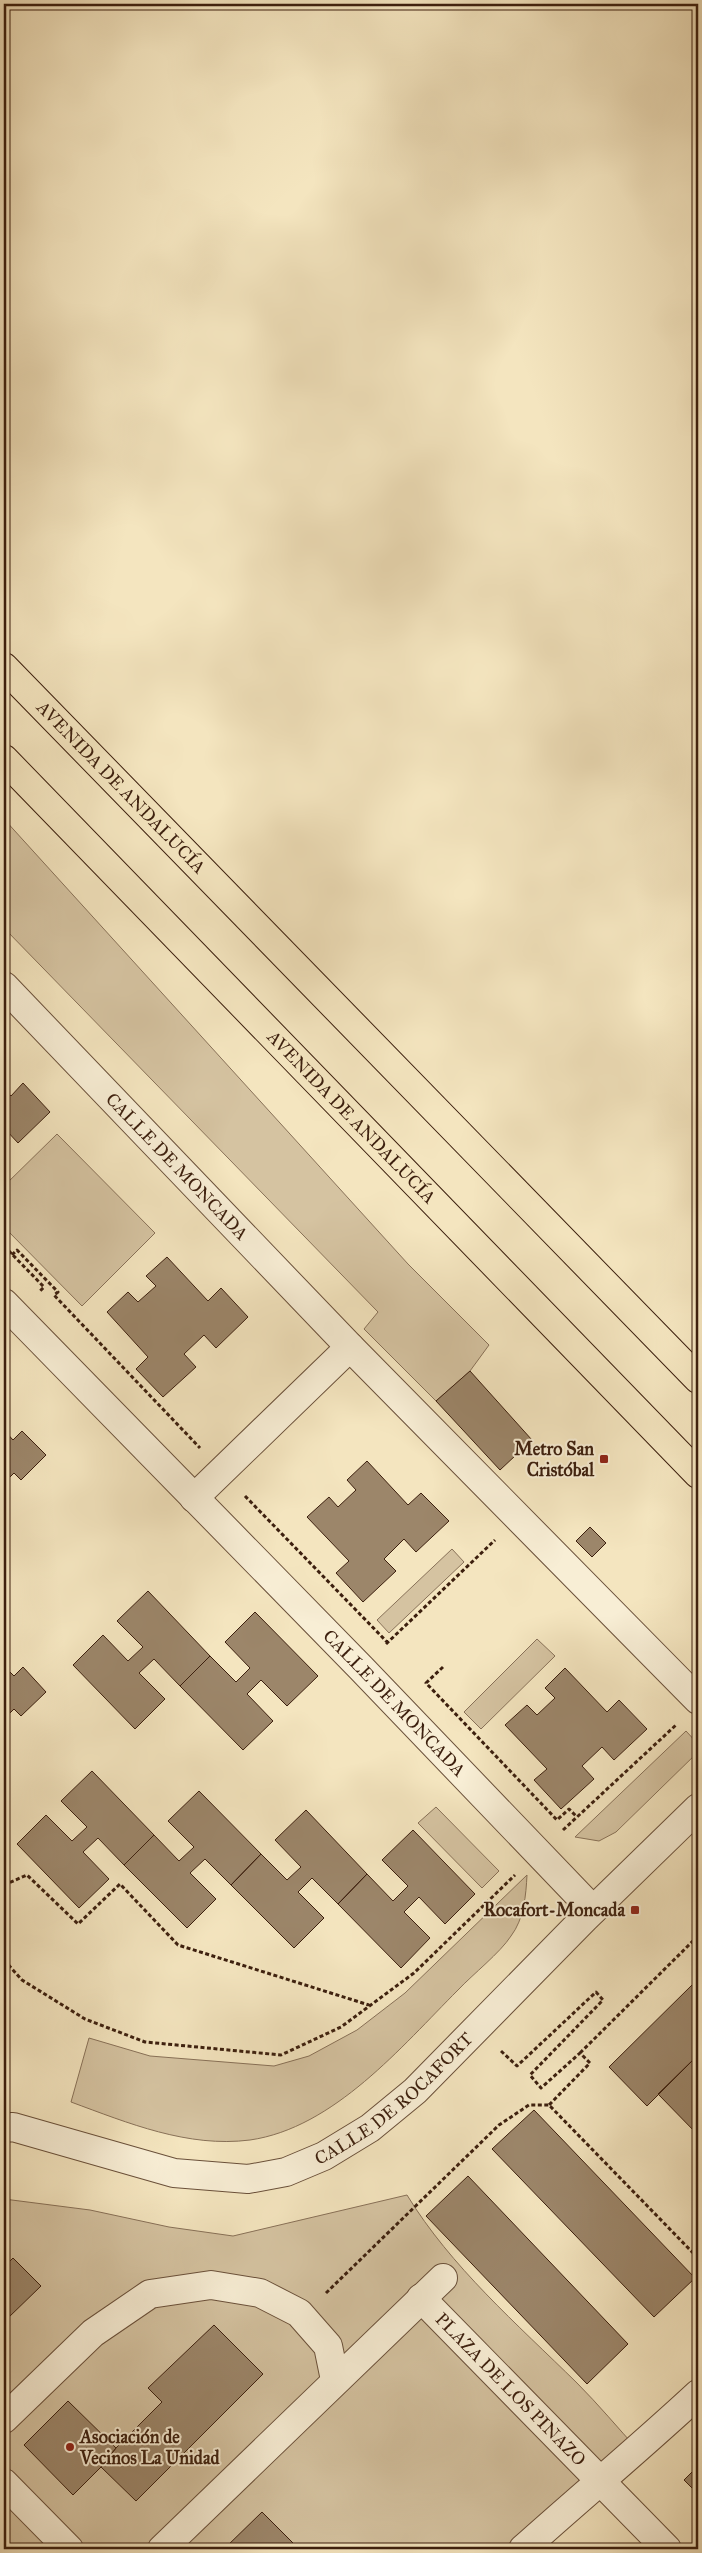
<svg xmlns="http://www.w3.org/2000/svg" width="702" height="2553" viewBox="0 0 702 2553" font-family="'IM FELL Great Primer',serif">
<rect width="100%" height="100%" fill="#f4e5bf"/>
<filter id="stains"><feTurbulence type="fractalNoise" baseFrequency=".004" numOctaves="4"/><feColorMatrix values="0 0 0 0 .2 0 0 0 0 .09 0 0 0 0 .02 0 0 0 .5 -.17"/></filter>
<radialGradient id="worn" r=".72"><stop offset=".6" stop-color="#630" stop-opacity="0"/><stop offset="1" stop-color="#630" stop-opacity=".3"/></radialGradient>
<path fill="#d5c3a1" stroke="#887158" d="M4,819l404,445 81,81 -19,26 -34,30 -72,-72 14,-17 -374,-384z
M57,1134l98,99 -73,73 -78,-79v-41z
M452,1549l12,13 -75,71 -12,-13z
M537,1639l18,17 -74,73 -17,-17z
M686,1731l12,13v8l-82,80 -17,9 -24,-4z
M436,1807l63,64 -17,17 -64,-65z
M527,1875c-1,20 -3,44 -16,61 -11,17 -38,38 -53,54 -56,56 -124,138 -208,150 -62,8 -122,-17 -179,-38l18,-64 61,18 124,10 35,-10 48,-26 48,-37z
M407,2195c44,72 110,129 170,188 21,21 41,45 61,67l-115,99h-519v-350l86,11 79,17 64,9z"/>
<path fill="#9c866a" stroke="#3c1f0e" d="M23,1083l27,29 -32,31 -12,-13 -2,2v-43l7,7z
M167,1257l41,44 13,-13 27,29 -32,31 -12,-13 -20,19 12,13 -33,30 -27,-28 12,-12 -41,-45 21,-20 10,10 18,-16 -10,-10z
M470,1371l62,69 -32,30 -64,-69z
M4,1430l9,10 9,-9 24,24 -25,25 -7,-7 -10,10z
M367,1461l41,44 13,-12 28,28 -33,31 -12,-13 -20,20 12,12 -33,31 -27,-29 13,-12 -42,-44 22,-20 9,10 18,-17 -9,-10z
M590,1527l16,16 -14,14 -16,-16z
M148,1591l62,65 -30,30 -26,-27 -15,14 26,26 -30,30 -62,-64 30,-30 25,26 15,-14 -26,-26z
M255,1612l63,64 -31,30 -26,-26 -14,14 26,27 -30,29 -63,-64 30,-30 26,26 14,-14 -25,-26z
M4,1666l10,10 9,-9 23,25 -25,24 -7,-7 -10,10z
M565,1668l42,44 12,-12 28,29 -33,31 -12,-13 -20,19 12,13 -33,30 -27,-29 13,-11 -42,-44 22,-20 10,10 18,-17 -10,-10z
M92,1771l62,64 -30,30 -26,-27 -15,14 26,27 -30,29 -62,-64 29,-29 26,26 15,-14 -26,-26z
M199,1791l62,63 -30,31 -26,-26 -15,14 26,26 -29,29 -63,-63 30,-30 25,26 15,-14 -26,-26z
M306,1810l61,64 -29,30 -26,-26 -14,14 26,26 -30,30 -63,-63 30,-31 26,26 14,-13 -26,-27z
M413,1830l62,64 -30,30 -26,-27 -15,15 26,26 -29,30 -63,-64 29,-30 26,27 15,-15 -26,-26z
M698,1979v10l-5,-5z
M693,1984l5,5v66l-51,51 -38,-39z
M698,2055v80l-40,-41z
M534,2110l161,168 -41,39 -162,-168z
M468,2176l160,168 -41,40 -161,-168z
M13,2258l28,28 -33,32 -4,-5v-46z
M214,2325l49,49 -127,127 -35,-34 15,-19 46,-46 -14,-14z
M68,2401l48,47 -15,19 -28,28 -49,-50z
M698,2466v28l-14,-14z
M262,2512l37,37h-75z"/>
<g fill="none" stroke-linecap="round" stroke-linejoin="round">
<defs>
<g id="minor">
<path id="s1" d="M4,986l346,361 348,353"/>
<path id="s2" d="M4,1303l357,365 232,242"/>
<path d="M194,1498l156,-151"/>
<path id="s3" d="M4,2128l9,-1 161,46 74,6 38,-7 38,-16 46,-28 45,-37 170,-173 113,-110"/>
<path id="s4" d="M421,2298l246,251"/>
<path d="M4,2419l89,-86 57,-39 61,-9 49,8 39,20 29,33 7,34"/>
<path d="M4,2483l65,66"/>
<path d="M162,2549l281,-271"/>
<path d="M523,2549c58,-52 118,-102 175,-155"/>
</g>
<g id="major">
<path id="s5" d="M4,667l694,712"/>
<path id="s6" d="M4,759l694,715"/>
</g>
</defs>
<use href="#minor" stroke="#6a503a" stroke-width="30"/>
<use href="#major" stroke="#3c1f0e" stroke-width="30"/>
<path stroke="#3c1f0e" stroke-width="3" stroke-dasharray="4 2.5" stroke-linecap="butt" d="M4,1246l40,41 -4,4
M12,1255l5,-5 41,42 -4,3 146,153
M245,1496l143,147
M386,1644l109,-104
M443,1667l-17,16 131,137 12,-11 8,8
M563,1830l113,-105
M4,1885l23,-10 51,49 42,-40 58,61 191,60
M4,1960l18,20 63,39 60,23 136,13 60,-28 73,-54 101,-98
M501,2051l16,15 79,-74 7,8 -73,75 11,13 39,-35 10,10 -41,42
M580,2053l118,-117
M326,2293l173,-168 30,-20h20l149,153"/>
<use href="#minor" stroke="#f8eed5" stroke-width="28"/>
<use href="#major" stroke="#f4e5bf" stroke-width="28"/>
</g>
<g fill="#8f2418" stroke="#f8eed5" stroke-width="2">
<rect x="599" y="1454" width="10" height="10" rx="2.5"/>
<rect x="630" y="1905" width="10" height="10" rx="2.5"/>
<circle cx="70" cy="2447" r="5"/>
</g>
<g text-anchor="middle" dominant-baseline="central" stroke-width="4" stroke-linejoin="round" paint-order="stroke">
<g font-size="18" fill="#3c1f0e" stroke="#f8eed5">
<text stroke="none"><textPath href="#s5" startOffset="168">AVENIDA DE ANDALUCÍA</textPath></text>
<text stroke="none"><textPath href="#s6" startOffset="499">AVENIDA DE ANDALUCÍA</textPath></text>
<text stroke="none"><textPath href="#s1" startOffset="250">CALLE DE MONCADA</textPath></text>
<text stroke="none"><textPath href="#s2" startOffset="559">CALLE DE MONCADA</textPath></text>
<text stroke="none"><textPath href="#s3" startOffset="421">CALLE DE ROCAFORT</textPath></text>
<text stroke="none"><textPath href="#s4" startOffset="128">PLAZA DE LOS PINAZO</textPath></text>
</g>
<g font-size="18" font-weight="bold" fill="#3c1f0e" stroke="#f8eed5" text-anchor="end">
<text x="594" y="1449">Metro San<tspan x="594" dy="21">Cristóbal</tspan></text>
<text x="625" y="1910">Rocafort-Moncada</text>
<text x="80" y="2437" text-anchor="start">Asociación de<tspan x="80" dy="21">Vecinos La Unidad</tspan></text>
</g>
</g>
<rect width="702" height="2553" fill="none" stroke="#f4e5bf" stroke-width="20"/>
<rect x="5" y="5" width="692" height="2543" fill="none" stroke="#3c1f0e" stroke-width="2.5"/>
<rect x="10" y="10" width="682" height="2533" fill="none" stroke="#3c1f0e"/>
<rect width="100%" height="100%" filter="url(#stains)"/>
<rect width="100%" height="100%" fill="url(#worn)"/>
</svg>
